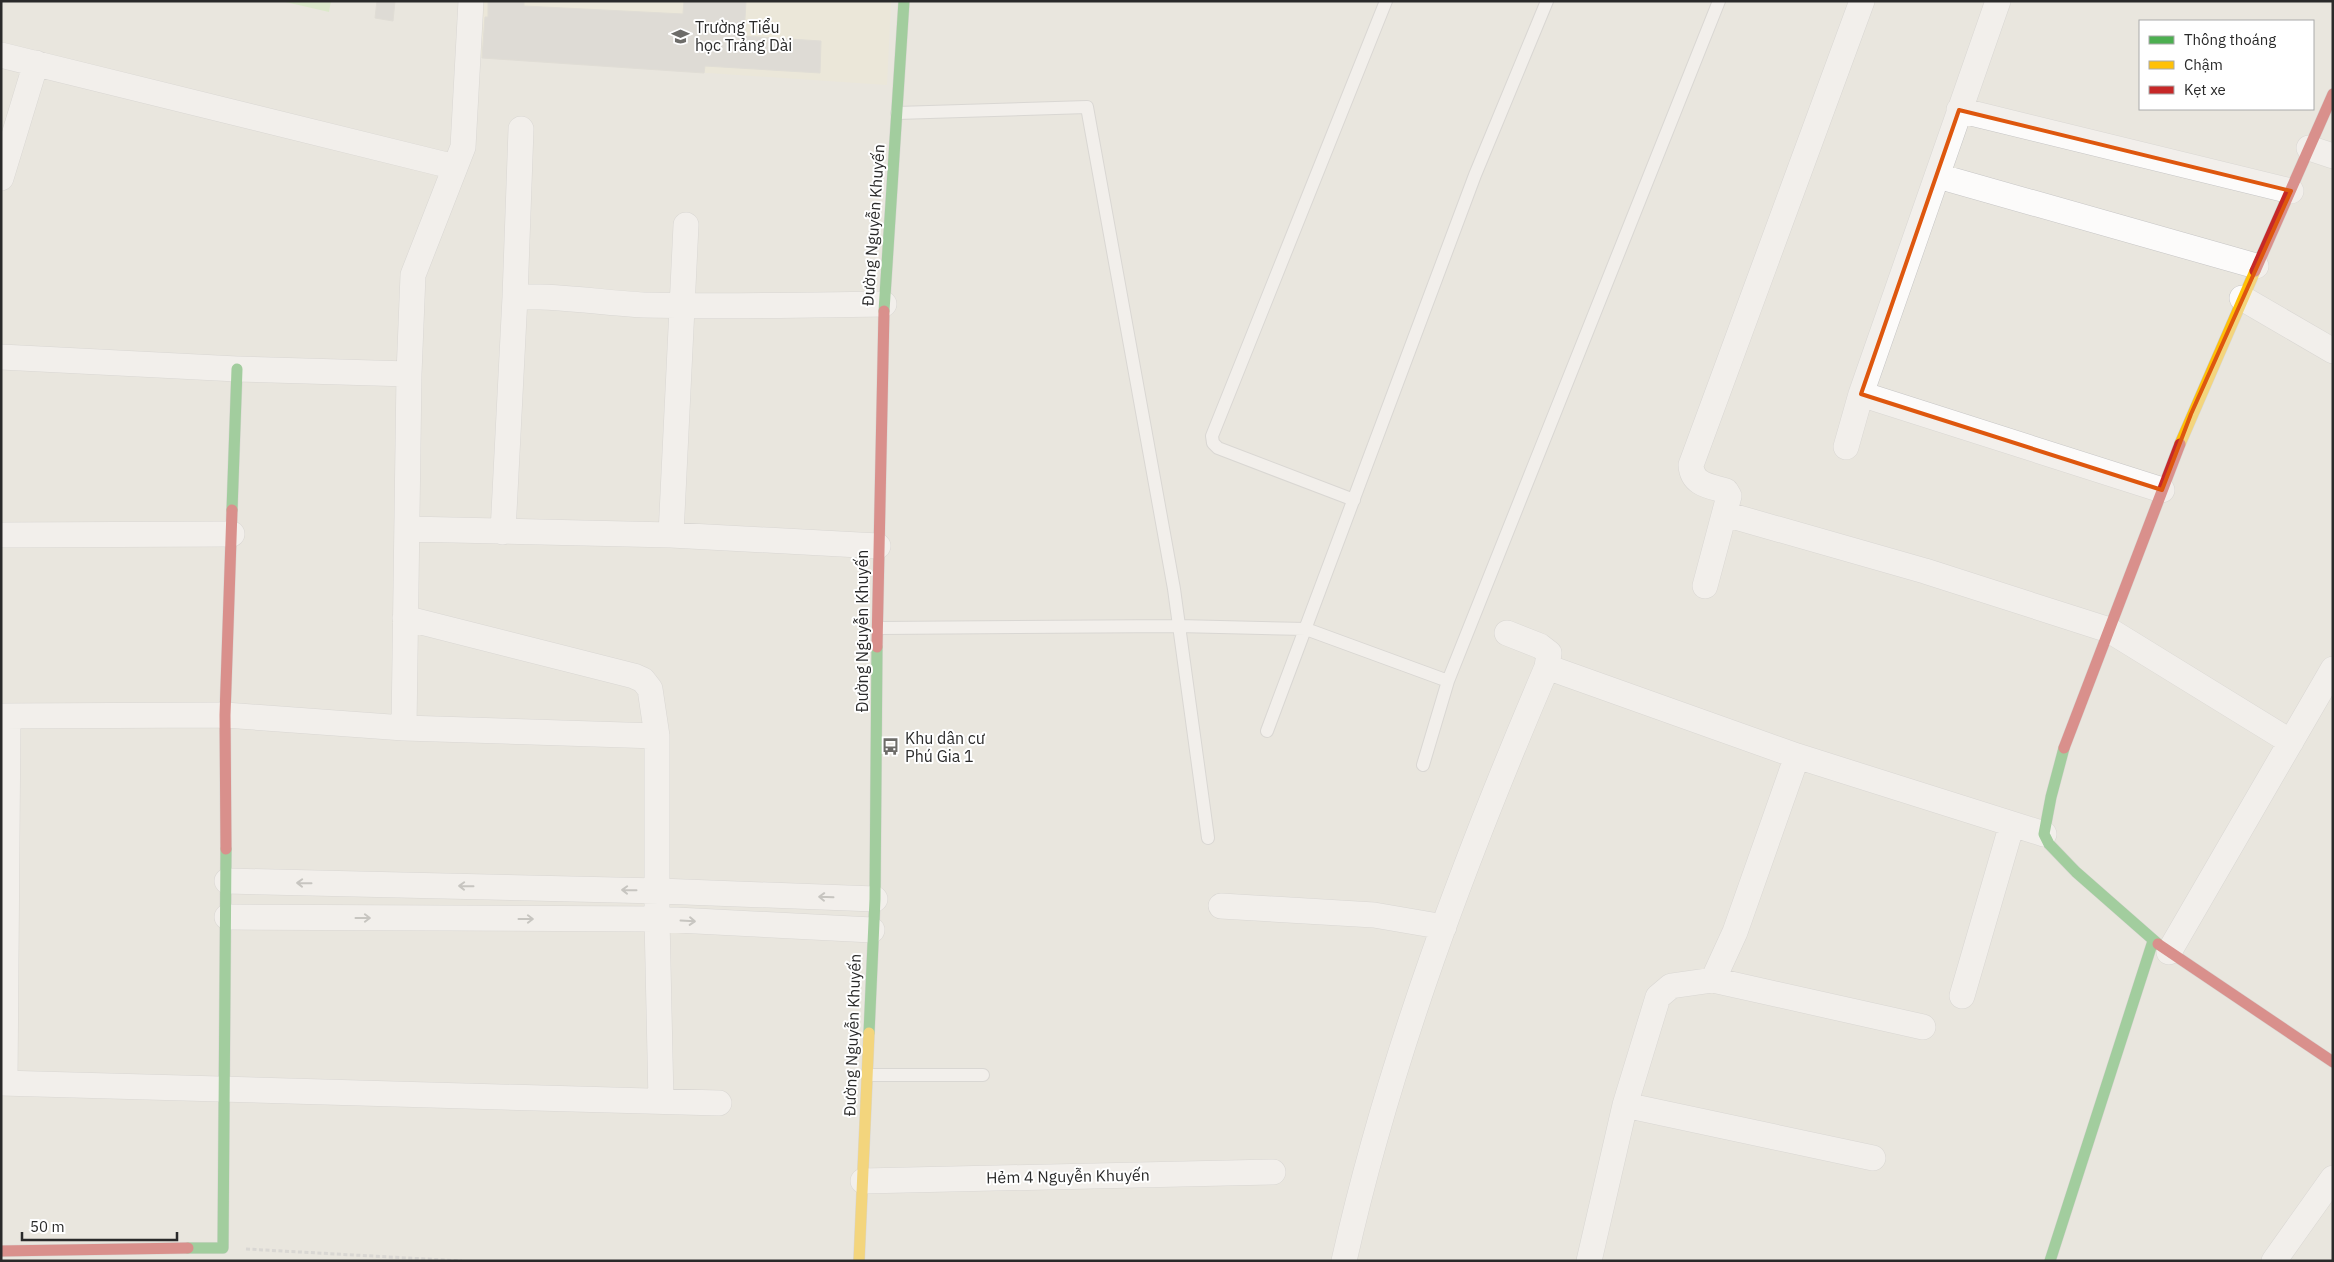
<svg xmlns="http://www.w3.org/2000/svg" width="2334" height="1262" viewBox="0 0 2334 1262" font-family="'IBM Plex Sans',sans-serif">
<rect width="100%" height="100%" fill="#e9e6de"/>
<path fill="#ede9d2" d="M475,1h416l-4,84 -416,-28z"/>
<path fill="#cbecb1" d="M281,1h50l-2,11z"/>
<path fill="#d1cfc9" stroke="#d4d2cb" d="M377,1h18l-2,20 -18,-3z
M488,1h36v5l159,8 1,-13h62l-2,35 77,5 -1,32 -115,-7 -1,7 -222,-15 3,-41h3z"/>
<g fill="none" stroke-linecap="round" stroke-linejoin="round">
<defs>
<path id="lane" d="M897,113l190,-6 87,482 34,249
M1354,500l-136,-52 -5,-5 -1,-7 174,-435
M879,628l299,-2 128,3 142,52 271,-680
M1267,731l208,-556 72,-174
M1423,765l25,-84
M867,1075h116"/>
<path id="street" d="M1,55l454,112
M1959,110l332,81
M2309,148l24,8
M1938,176l318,90
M1,178l35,-115
M515,297c43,-2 86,6 129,8 80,2 160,0 240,-1
M2242,298l91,53
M1,357l236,12 172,5
M1861,394l301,96
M1846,447l15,-53 137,-393
M1725,514l200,57 184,59 182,112
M407,529l264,6 207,11
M503,532l12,-235 6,-168
M1,535l231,-1
M671,535l15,-310
M1705,586l24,-90 -3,-5c-16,-5 -34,-6 -35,-26l171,-464
M405,618l229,58 9,4 7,9 7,47v183l4,182
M1547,667l250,89 247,78
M1,716l224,-1 179,13 253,8
M404,728l5,-354 4,-99 50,-128 8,-146
M227,881l432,10 216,8
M1221,906l153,9 70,12
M227,917l430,2 215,11
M2169,952l164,-283
M1713,980l210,47
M1962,996l50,-172
M1,1083l718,20
M5,1083l3,-367
M1625,1105l248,53
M863,1181l410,-9
M1344,1261c46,-205 121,-402 203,-594l2,-14 -9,-7 -33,-13
M1589,1261l36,-156 33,-108 13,-11 42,-6 22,-48 62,-176
M2274,1261l59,-83"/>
<path id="fast" d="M884,311l20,-310
M232,510l5,-141
M2064,748l-13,49 -7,37 5,10 27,28 82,72
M869,1033l6,-134 2,-252
M188,1248h35l3,-399
M2050,1261l103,-320"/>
<path id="slow" d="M2180,444l75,-173
M859,1261l10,-228"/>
<path id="jam" d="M2255,271l78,-177
M877,647l7,-336
M2064,748l116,-304
M226,849l-1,-134 7,-205
M2158,944l175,118
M1,1251l187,-3"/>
</defs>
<use href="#lane" stroke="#c6c5c5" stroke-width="14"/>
<use href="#street" stroke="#c6c5c5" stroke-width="26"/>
<use href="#fast" stroke="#c6c5c5" stroke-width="12"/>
<use href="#slow" stroke="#c6c5c5" stroke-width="12"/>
<use href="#jam" stroke="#c6c5c5" stroke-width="12"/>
<path stroke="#c6c5c5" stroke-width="3" stroke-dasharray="4 2.5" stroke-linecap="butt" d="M246,1249l216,12"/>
<use href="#lane" stroke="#fcfbfa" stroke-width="12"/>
<use href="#street" stroke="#fcfbfa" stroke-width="25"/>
<use href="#fast" stroke="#4caf50" stroke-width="11"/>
<use href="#slow" stroke="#ffc107" stroke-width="11"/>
<use href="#jam" stroke="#c62828" stroke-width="11"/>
</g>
<defs><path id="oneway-shaft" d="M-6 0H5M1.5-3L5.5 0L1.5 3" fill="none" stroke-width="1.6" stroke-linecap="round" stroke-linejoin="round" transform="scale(1.25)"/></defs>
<g stroke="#9e9d9c">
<use href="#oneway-shaft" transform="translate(304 883) rotate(-179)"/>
<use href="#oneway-shaft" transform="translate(466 886) rotate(-179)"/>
<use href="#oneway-shaft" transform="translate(629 890) rotate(-179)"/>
<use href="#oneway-shaft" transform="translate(826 897) rotate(-178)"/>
<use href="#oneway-shaft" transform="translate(363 918)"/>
<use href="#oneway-shaft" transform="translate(526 919)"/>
<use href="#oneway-shaft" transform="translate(688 921) rotate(3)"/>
</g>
<path d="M0 0H2334V1262H0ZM1959,110l332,81 -100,223 -29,76 -301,-96z" fill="#e9e6de" fill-opacity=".55" fill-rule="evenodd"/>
<path fill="none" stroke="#de570e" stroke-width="4" stroke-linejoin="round" d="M1959,110l332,81 -100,223 -29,76 -301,-96z"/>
<defs>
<symbol id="school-bare" viewBox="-9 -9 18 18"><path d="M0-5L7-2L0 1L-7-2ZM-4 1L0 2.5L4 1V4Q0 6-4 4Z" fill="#6d6c69" stroke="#fff" stroke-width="2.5" paint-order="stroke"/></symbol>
<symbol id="bus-bare" viewBox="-9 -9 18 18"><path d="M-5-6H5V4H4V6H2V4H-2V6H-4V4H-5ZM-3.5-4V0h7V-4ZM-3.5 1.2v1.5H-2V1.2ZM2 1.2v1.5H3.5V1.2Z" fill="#6d6c69" stroke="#fff" stroke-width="2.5" paint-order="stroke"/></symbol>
</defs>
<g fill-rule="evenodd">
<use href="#school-bare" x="668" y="24" width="25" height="25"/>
<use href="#bus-bare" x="878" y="734" width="25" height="25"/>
</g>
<g text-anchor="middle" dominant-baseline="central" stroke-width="4" stroke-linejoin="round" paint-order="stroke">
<g font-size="16" fill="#2a2a2a" stroke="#fff" text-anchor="start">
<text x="695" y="27">Trường Tiểu<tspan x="695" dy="18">học Trảng Dài</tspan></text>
<text x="905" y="738">Khu dân cư<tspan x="905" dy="18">Phú Gia 1</tspan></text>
</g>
<g font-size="16" fill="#2a2a2a" stroke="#fff">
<text transform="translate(873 225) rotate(-86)">Đường Nguyễn Khuyến</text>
<text transform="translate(862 631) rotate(-90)">Đường Nguyễn Khuyến</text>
<text transform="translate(852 1035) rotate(-88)">Đường Nguyễn Khuyến</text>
<text transform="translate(1068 1176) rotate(-1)">Hẻm 4 Nguyễn Khuyến</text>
</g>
</g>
<rect width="2334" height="1262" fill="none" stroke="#2a2a2a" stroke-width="5"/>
<rect x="2139" y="20" width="175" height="90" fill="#ffffff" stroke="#aaaaaa"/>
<rect x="2149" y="36" width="25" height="8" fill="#4caf50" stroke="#aaaaaa"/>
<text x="2184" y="45" font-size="15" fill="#2a2a2a">Thông thoáng</text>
<rect x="2149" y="61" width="25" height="8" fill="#ffc107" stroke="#aaaaaa"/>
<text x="2184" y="70" font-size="15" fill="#2a2a2a">Chậm</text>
<rect x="2149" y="86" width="25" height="8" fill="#c62828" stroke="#aaaaaa"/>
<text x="2184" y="95" font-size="15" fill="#2a2a2a">Kẹt xe</text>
<path d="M22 1232v8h155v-8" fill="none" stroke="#2a2a2a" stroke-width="2.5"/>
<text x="30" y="1232" font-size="15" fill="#2a2a2a" stroke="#ffffff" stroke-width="4" paint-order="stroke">50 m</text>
</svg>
